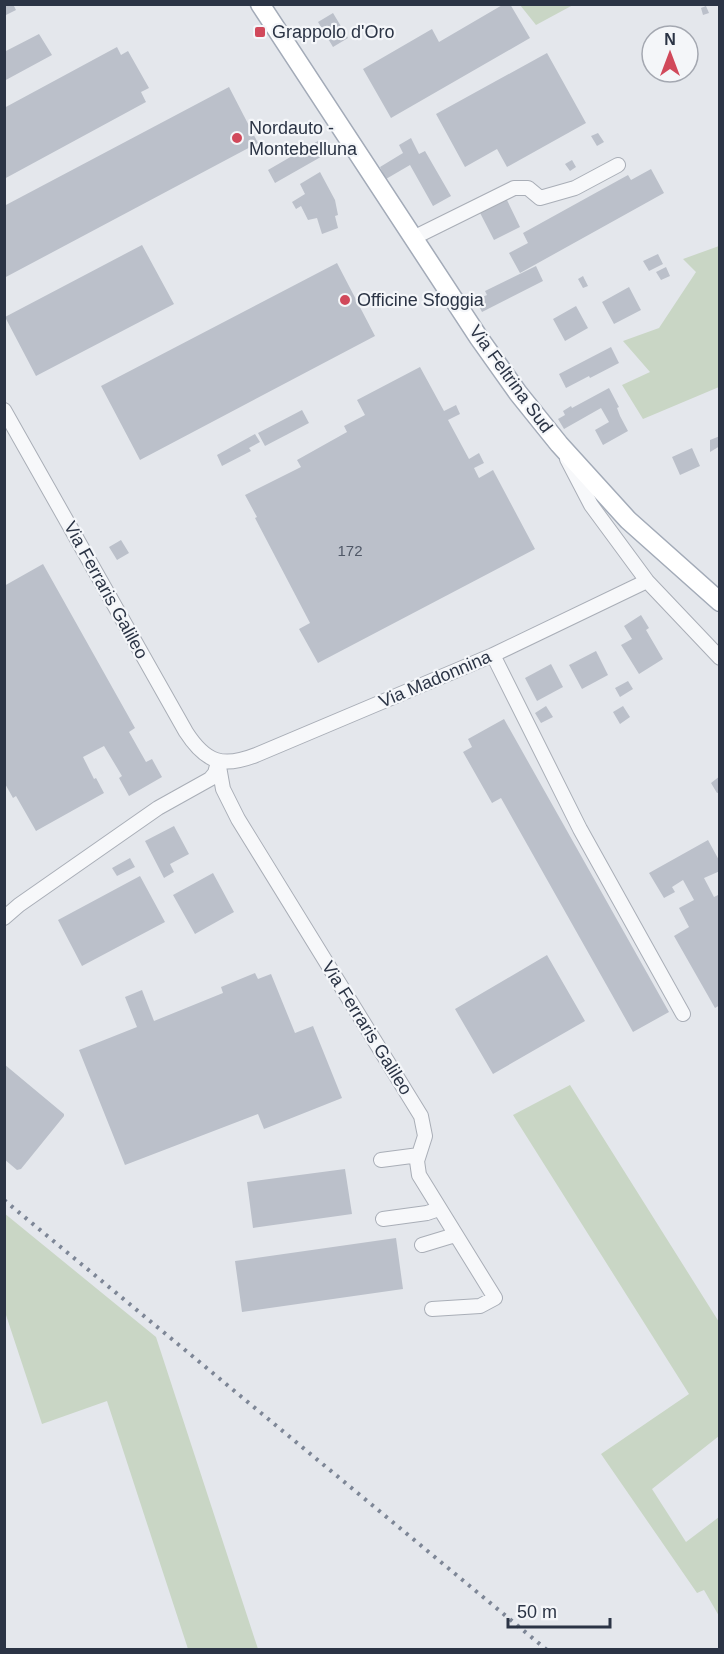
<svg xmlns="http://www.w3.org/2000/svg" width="724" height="1654" viewBox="0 0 724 1654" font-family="Helvetica,sans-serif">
<rect width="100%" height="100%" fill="#e4e7ec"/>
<path fill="#c9d6c5" d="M520,5h53l-37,20z
M719,246v141l-76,32 -21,-34 28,-13 -27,-31 36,-13 37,-56 -13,-13z
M570,1085l149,237v114l-67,53 34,53 33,-25v99l-15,-26 -7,3 -96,-139 88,-60 -176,-279z
M4,1213l152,124 102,312h-70l-81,-248 -65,23 -37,-112z"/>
<path fill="#bbc0ca" d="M4,4h9l3,6 -12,6z
M504,4h6l20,34 -139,80 -28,-49 69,-40 7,13z
M706,6l3,7 -6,2 -2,-7z
M333,13l15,25 -15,9 -15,-25z
M39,34l13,21 -48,26v-29z
M117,47l4,8 7,-4 21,37 -8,4 5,10 -142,77v-71z
M547,53l39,70 -79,44 -10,-18 -32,18 -29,-53z
M229,87l29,56 -254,135v-72z
M598,133l6,9 -7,4 -6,-10z
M411,138l8,16 6,-3 26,45 -18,10 -23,-41 -24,14 -6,-12 23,-14 -4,-8z
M318,141l8,13 -51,29 -7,-13z
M572,160l4,7 -6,4 -5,-7z
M651,169l13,24 -144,80 -11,-20 19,-10 -5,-10 105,-58 3,5z
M320,172l15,28 3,15 -3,1 3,12 -16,6 -5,-16 -9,2 -7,-14 -5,3 -4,-7 13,-8 -5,-10z
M505,196l15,31 -26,13 -16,-31z
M142,245l32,59 -138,72 -31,-59z
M658,254l5,10 -14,7 -6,-10z
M337,263l38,73 -235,124 -39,-74z
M536,266l7,15 -61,31 -6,-12 11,-5 -2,-4z
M666,267l4,9 -9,4 -5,-8z
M583,276l5,10 -5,2 -5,-9z
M629,287l12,23 -27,14 -12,-22z
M576,306l12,22 -23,13 -12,-22z
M611,347l8,16 -29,15 -1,-2 -23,12 -7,-14z
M420,367l24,44 12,-6 4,9 -12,6 21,39 10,-6 5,10 -10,5 5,10 14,-8 42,79 -217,114 -19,-34 11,-6 -55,-105 2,-1 -12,-22 56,-28 -4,-7 50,-28 -3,-6 21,-11 -8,-15z
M609,388l10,19 -2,1 3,8 8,15 -25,14 -8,-15 14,-8 -8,-14 -37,21 -6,-10 7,-4 -2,-4 8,-5 1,2z
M302,410l7,13 -44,23 -7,-13z
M255,434l5,8 -11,6 2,3 -29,15 -5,-11z
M720,436v10l-10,6v-12z
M692,448l8,18 -20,9 -8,-18z
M121,540l8,13 -12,7 -8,-13z
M43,564l92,164 -6,4 17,30 6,-3 10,18 -33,19 -10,-18 3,-2 -18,-30 -21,11 11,22 2,-1 8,15 -68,38 -20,-35 -3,2 -9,-16v-196z
M641,615l8,13 -3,2 17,29 -24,15 -18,-29 11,-6 -8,-13z
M596,651l12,24 -26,14 -13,-24z
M551,664l12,23 -26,14 -12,-23z
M628,681l5,8 -13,8 -5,-9z
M546,706l7,11 -12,6 -6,-10z
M623,706l7,11 -10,7 -7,-12z
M504,719l165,293 -36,20 -132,-234 -9,5 -29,-51 9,-5 -4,-8z
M720,776v16l-3,1 -6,-10z
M174,826l15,28 -19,10 4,8 -10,6 -19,-37z
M708,840l12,22v9l-16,7 10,19 6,-3v111l-5,3 -41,-72 15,-9 -10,-19 15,-8 -11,-20 -11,7 3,5 -11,6 -15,-25z
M130,858l5,9 -18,9 -5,-8z
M213,873l21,39 -39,22 -22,-39z
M140,876l25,46 -83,44 -24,-46z
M547,955l38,66 -92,53 -38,-65z
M255,973l3,6 13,-5 24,59 18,-7 29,72 -78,31 -6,-15 -133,51 -46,-115 58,-23 -12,-30 17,-7 12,31 69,-28 -2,-6z
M4,1064l60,50v2l-43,53 -4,1 -13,-11z
M345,1169l7,45 -99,14 -6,-46z
M396,1238l7,51 -161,23 -7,-51z"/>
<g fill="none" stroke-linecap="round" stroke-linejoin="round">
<defs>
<path id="minor" d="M413,238l101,-50h14l12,10 35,-10 43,-23
M4,410l182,322c20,31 37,36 70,23l237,-100 154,-74
M567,459l24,46 56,76 73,77
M493,655l87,174 103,185
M218,761l5,28 15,30 183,297 4,20 -8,25 2,14 76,123 -15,8 -48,3
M4,918l15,-13 139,-97 52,-29 5,-6 3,-11
M381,1160l38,-5
M383,1219l44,-6 12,-4
M422,1245l33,-10"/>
<path id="major" d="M260,4l219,334 39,55 41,51 69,76 92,82"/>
</defs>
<use href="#minor" stroke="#a9aeb7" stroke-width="16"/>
<use href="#major" stroke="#a3abb8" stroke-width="21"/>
<use href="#minor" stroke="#f7f8fa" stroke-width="14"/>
<use href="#major" stroke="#fff" stroke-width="18"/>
<path stroke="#7d8696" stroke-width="4" stroke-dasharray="3 6" stroke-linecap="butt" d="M4,1200l543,450"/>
</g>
<g fill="#d1495b" stroke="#f4f6f9" stroke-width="2">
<rect x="254" y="26" width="12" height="12" rx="3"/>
<circle cx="237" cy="138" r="6"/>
<circle cx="345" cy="300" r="6"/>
</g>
<g text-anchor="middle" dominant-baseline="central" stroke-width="4.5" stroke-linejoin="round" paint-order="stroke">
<g font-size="15" fill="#4f5766">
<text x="350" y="550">172</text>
</g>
<g font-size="18" fill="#2b3445" stroke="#f4f6f9" text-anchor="start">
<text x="272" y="32">Grappolo d'Oro</text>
<text x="249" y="128">Nordauto -<tspan x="249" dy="21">Montebelluna</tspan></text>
<text x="357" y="300">Officine Sfoggia</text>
</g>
<g font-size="18" fill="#2b3445" stroke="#f4f6f9">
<text transform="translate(511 379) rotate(54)">Via Feltrina Sud</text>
<text transform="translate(106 590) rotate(61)">Via Ferraris Galileo</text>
<text transform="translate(435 679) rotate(-23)">Via Madonnina</text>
<text transform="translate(367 1028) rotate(58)">Via Ferraris Galileo</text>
</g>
</g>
<rect width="724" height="1654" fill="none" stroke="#2b3445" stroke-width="12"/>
<g transform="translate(670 54)"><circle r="28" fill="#f4f6f9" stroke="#a4a8b1" stroke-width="1.5"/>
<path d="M0-4.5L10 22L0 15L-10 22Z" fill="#d1495b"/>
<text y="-9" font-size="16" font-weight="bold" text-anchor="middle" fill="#2b3445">N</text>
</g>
<path d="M508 1618v9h102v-9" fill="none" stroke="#2b3445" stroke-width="3"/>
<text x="517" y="1618" font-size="18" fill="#2b3445" stroke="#f4f6f9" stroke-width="4.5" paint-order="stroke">50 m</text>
</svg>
